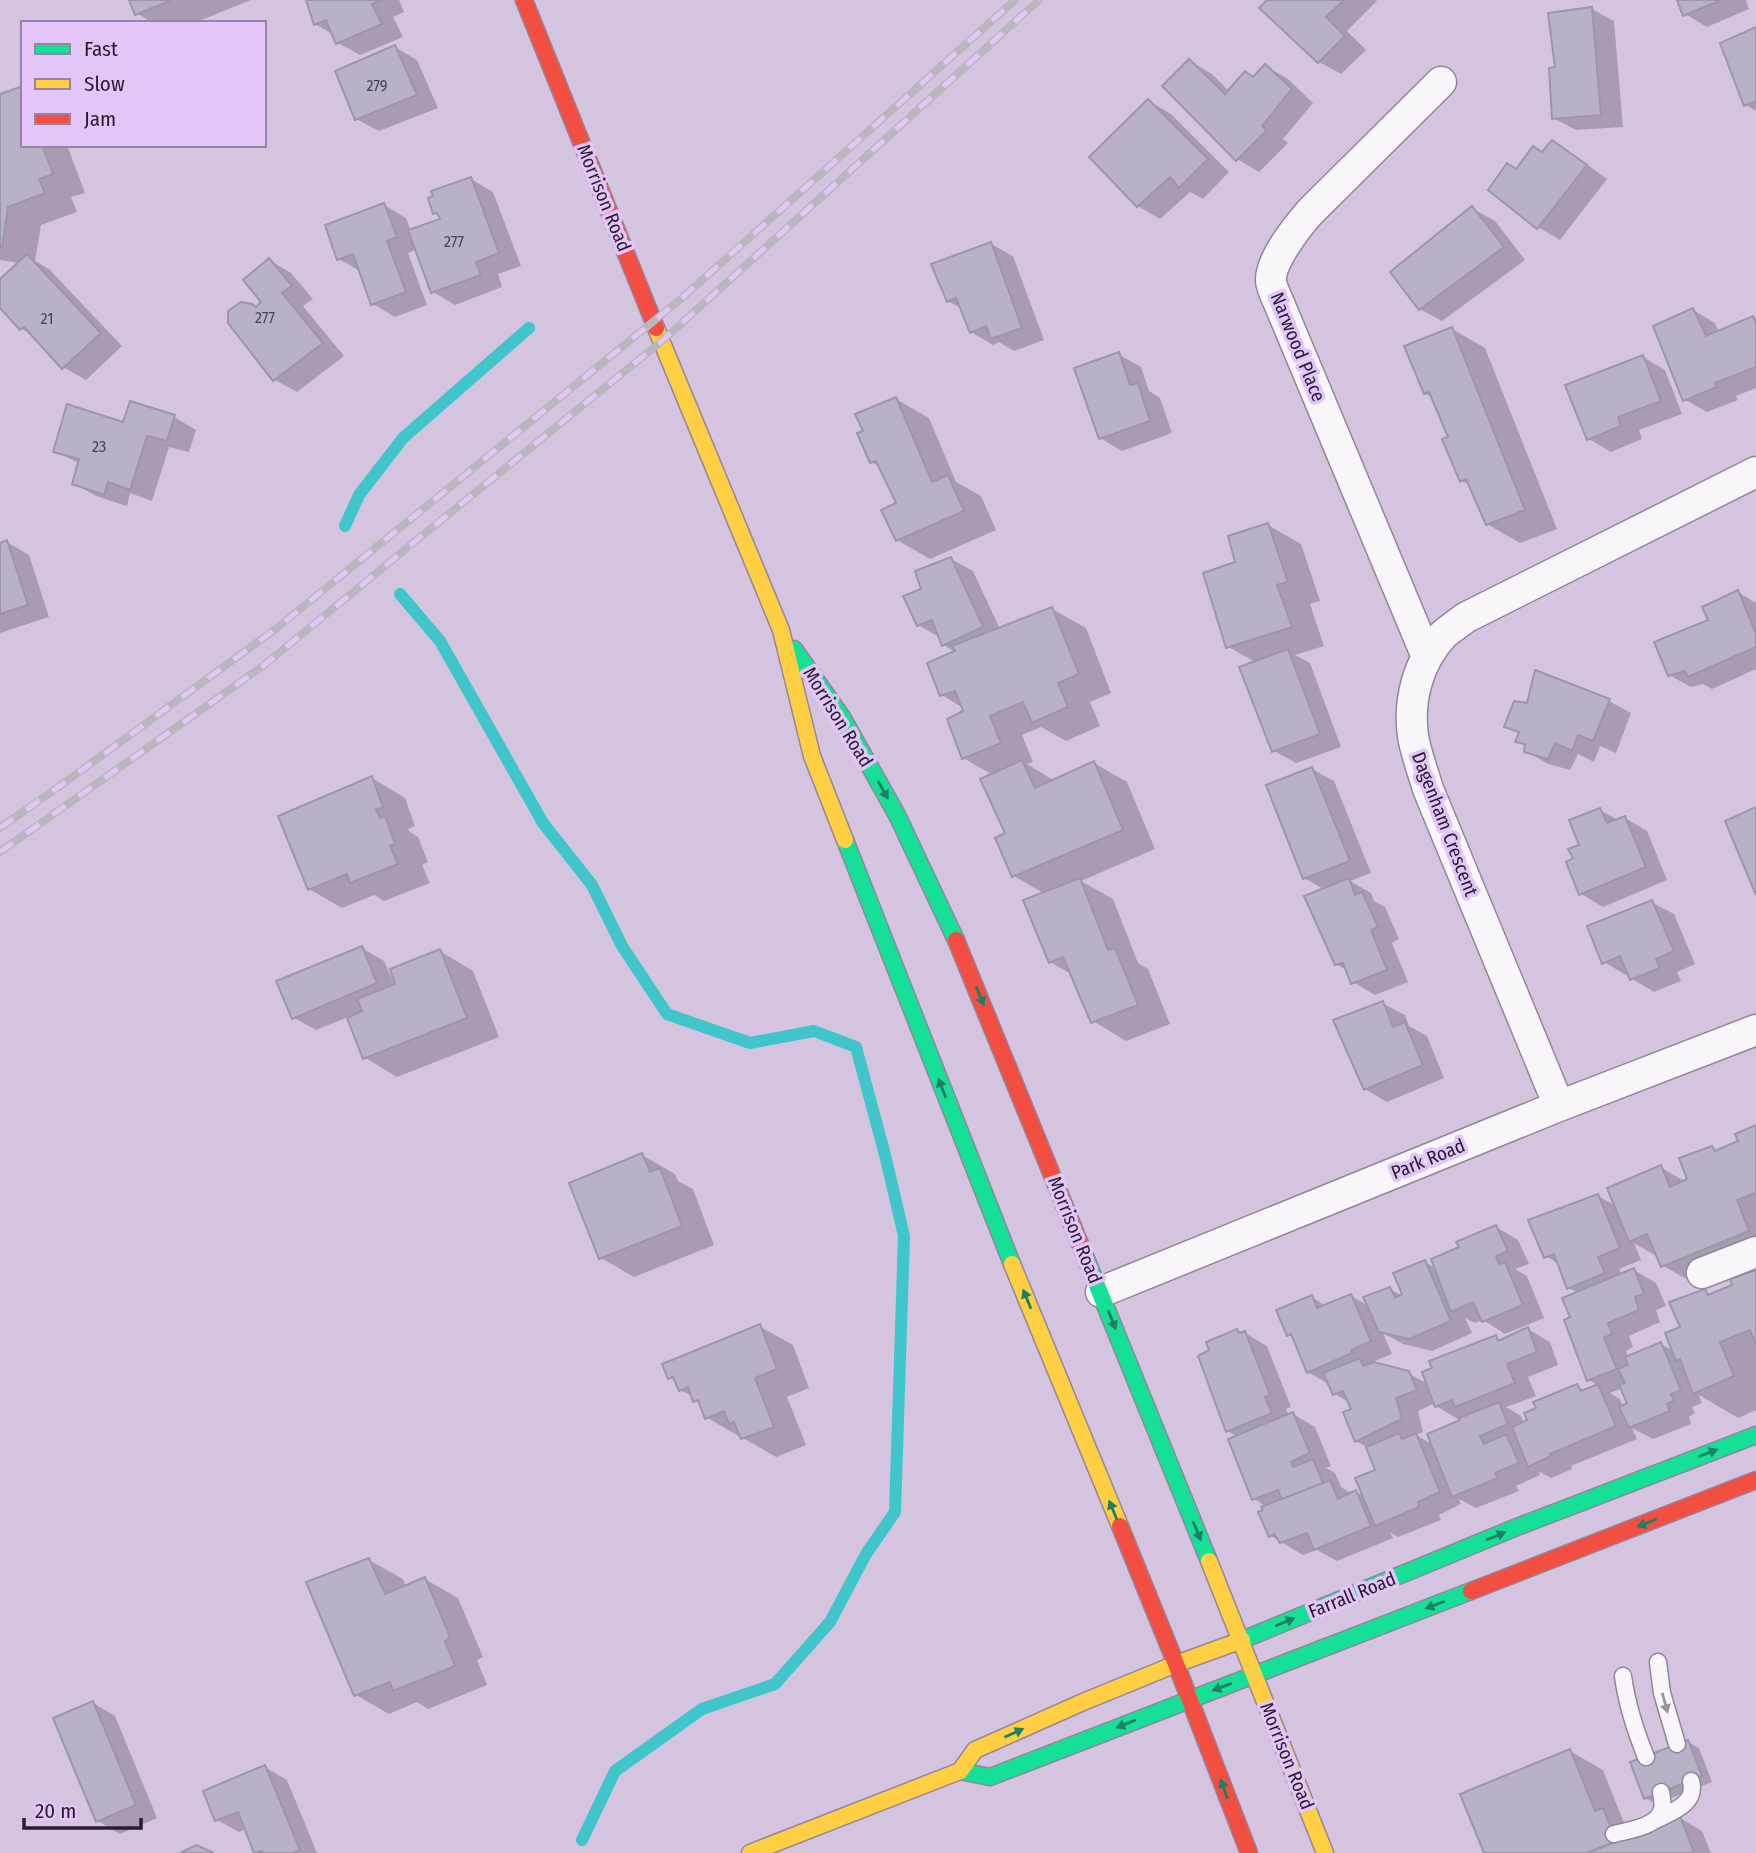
<svg xmlns="http://www.w3.org/2000/svg" width="1756" height="1853" viewBox="0 0 1756 1853" font-family="'Fira Sans Condensed',sans-serif">
<rect width="100%" height="100%" fill="#d4c4df"/>
<path fill="#0003" fill-rule="evenodd" d="M131,0h120l-57,23h-41l-17,-10z
M308,0h91l5,12 -11,5 10,20 -43,18 -22,-12 -4,-8 -19,-11z
M1269,0h107l1,1 -30,30 19,19 -25,24 -22,-12z
M1678,0h68l3,9 -42,18 -22,-13z
M1592,9l22,12 9,106 -47,3 -23,-12 4,-50z
M1756,29v82l-10,-6z
M395,47l22,13 21,48 -59,23 -23,-12z
M1190,61l22,13 18,18 24,-14 12,-12 22,13 25,24 -30,36 5,4 -29,29 -22,-13z
M20,88l3,2v55h44l18,48 -14,4 6,15 -36,13 -6,36 14,8 73,77 -36,34 -23,-13 -27,-30 -14,-8 -22,-23v-24l20,-19 -20,-3v-164z
M1149,101l22,13 58,58 -26,27 -13,-7 -30,27 -22,-13z
M1552,142l22,13 33,24 -47,61 -22,-13 -22,-56 27,-17z
M471,179l22,13 28,74 -23,8 4,13 -47,18 -22,-13 -16,-43 -9,4 19,52 -32,12 -22,-13 -12,-32 -22,-13 45,-54 22,13 5,13 31,-11 -1,-3 -7,-4z
M1473,209l22,12 30,39 -83,61 -22,-12z
M991,244l22,12 31,84 -30,11 -15,-9 -6,3 -22,-13 -9,-23 -14,-8z
M269,260l22,13 22,26 -10,7 41,50 -47,36 -22,-12 -12,-78z
M1693,310l22,13 4,9 34,-14 3,1v69l-20,8 2,4 -31,12 -23,-13z
M1452,329l33,19 72,181 -37,14 -33,-19 -17,-39 -9,-4 -11,-43 -17,-40 -8,-5z
M1118,354l23,13 8,24 11,7 12,35 -50,18 -22,-13z
M1643,357l22,13 17,44 -43,16 3,9 -31,13 -22,-13z
M896,399l33,19 27,64 25,14 15,34 -66,29 -33,-19 1,-36 -17,-36 -9,-6 -7,-30z
M131,403l43,14 22,13 -7,22 -20,-5 -17,54 -22,-8 -3,13 -31,-10 -22,-13 6,-19 -25,-13 69,-27z
M1268,525l33,19 19,57 -10,3 14,42 -29,9 15,8 31,84 -45,16 -22,-12 -19,-89 -28,-16 10,-83z
M7,542l22,13 20,62 -49,16v-89z
M951,559l22,12 27,58 52,-20 34,19 25,65 -21,9 10,24 -34,15 -25,-14 -19,8 11,27 -6,2 28,17 39,-18 33,19 28,67 -74,32 32,18 25,64 10,6 22,55 -44,17 -33,-20 -20,-46 -23,-13 -5,-68 -31,-18 -6,-42 -15,-59 -30,-17 2,-46 -2,-4 -21,-13 14,-42 -12,-8 -3,-7 -23,-13 5,-35z
M1738,592l18,11v66l-44,20 -9,-5 -12,3 -22,-12 42,-54z
M1536,673l73,28 22,12 -15,40 -16,-7 -6,16 -16,-8 -8,16 -22,-6 -22,-13 1,-4 -10,-6 3,-7 -13,-8 21,-21z
M1312,769l22,12 37,92 -21,8 21,12 3,8 11,6 14,32 -7,4 16,39 -33,13 -22,-13 -5,-11 -12,-7 -11,-74 -21,-12z
M372,778l33,20 10,28 -7,3 2,3 8,5 10,25 -6,3 8,18 -46,18 -10,-6 -32,13 -33,-19z
M1600,810l18,10 7,-2 22,13 20,49 -64,27 -22,-13 -6,-35z
M1651,902l23,12 21,50 -18,8 4,9 -27,11 -22,-13 -2,-5 -4,1 -22,-13z
M362,948l22,13 9,20 47,-30 33,20 26,66 -102,40 -33,-20 -16,-40 -32,13 -22,-12z
M1382,1003l23,12 4,11 18,10 17,42 -57,24 -22,-13z
M1756,1127v133l-61,24 -33,-19 -4,-8 -24,-14 7,17 -22,9 3,6 12,-5 22,13 10,23 -10,4 4,12 -31,14 4,11 -7,4 2,6 33,-13 13,7 8,-23 22,-37 8,4 22,-9 22,-14v138l-18,8 -39,-23 3,8 -10,4 3,6 -6,4 2,7 -38,15 -21,-11 5,11 -66,27 1,3 -21,9 -13,-7 2,4 -24,11 3,5 -43,17 -17,-9 2,5 -22,11 2,5 -43,17 -8,-5 3,6 -56,23 -20,-11 -14,5 -32,-19 -4,-29 -13,-8 -17,-62 -9,-6 -28,-74 37,-26 5,3 3,-1 22,13 24,61 -5,2 3,7 4,-2 22,13 16,39 -5,2 9,5 6,14 11,7 4,-2 9,5 12,-26 -9,-23 -12,-7 -3,-31 -3,-7 -15,-9 -5,-9 -22,-13 -13,-34 -7,-4 24,-37 14,9 25,-10 18,10 21,-17 16,9 19,-36 12,7 25,-21 34,-21 22,13 11,24 -14,5 12,7 17,42 -39,16 -22,-14 -8,3 -10,-5 7,15 -40,18 -29,-7 -20,-11 9,21 -22,9 38,10 20,11 68,-47 6,4 26,-12 22,13 8,23 -30,12 8,19 -30,11 15,9 3,7 53,-37 9,5 13,-5 -10,-6 -16,-62 5,-25 -9,-5 -9,-23 -14,-9 52,-60 18,10 44,-39 26,15 26,-34 6,4 22,-10zM1610,1363l11,6v4l-12,-7zM1623,1388l7,16 -7,3 -3,-8 -10,-6zM1435,1403l1,3 22,13 3,-2 2,4 -30,24 -17,-10 7,-3 -5,-21z
M642,1155l33,19 3,7 15,8 21,56 -80,32 -33,-19z
M759,1326l34,19 16,43 -22,9 19,48 -30,12 -33,-19 -1,-2 -2,1 -34,-20 -5,-13 -6,-3 -1,-4 -14,-7 -3,-9 -7,-3z
M369,1560l34,19 3,8 19,-8 33,19 25,59 -6,3 10,25 -59,24 -11,-7 -28,12 -33,-19z
M93,1703l22,13 42,102 -37,16 -22,-13z
M1688,1742l11,6 13,34 -56,22 -11,-6z
M1570,1751l33,19 21,53 12,6 44,-11 22,13 9,22h-225z
M265,1767l22,13 30,73h-60l-10,-24 -8,3 -22,-12z"/>
<g fill="none" stroke-linecap="round" stroke-linejoin="round">
<path stroke="#40c6ca" stroke-width="12" d="M345,526l14,-31 44,-57 126,-110
M400,594l40,47 103,182 49,62 30,61 45,68 83,29 64,-12 42,16 29,108 19,81 -9,276 -29,42 -36,68 -55,62 -73,25 -87,62 -33,69"/>
</g>
<path fill="#b9b1c7" stroke="#9d95aa" stroke-width="2" d="M129,0h43l-37,15z
M306,0h77l-11,4 10,20 -46,20 -10,-24 -12,5z
M1267,0h77l-18,17 19,19 -27,27 -59,-55z
M1677,0h44l-38,16z
M1592,7l9,108 -49,4 -3,-51 6,-1 -7,-54z
M1756,27v74l-12,5 -24,-63z
M395,45l22,50 -62,25 -20,-49z
M1189,59l36,35 20,-23 8,6 12,-13 27,25 -30,37 5,4 -31,31 -74,-75z
M20,87l3,7v51h19l11,29 -14,5 6,14 -37,14 -6,41h-2v-154z
M1148,99l60,60 -29,29 -9,-11 -33,30 -48,-50z
M1552,140l35,25 -50,64 -49,-39 19,-27 9,6 17,-23 9,6z
M471,177l28,76 -23,9 5,13 -50,18 -23,-63 32,-11 -3,-6 -4,1 -5,-16 5,-2 -2,-5z
M384,203l13,34 -10,4 19,51 -35,13 -18,-51 -16,6 -12,-35z
M1472,206l32,41 -85,63 -29,-38z
M991,242l31,86 -31,11 -5,-13 -16,7 -14,-35 -9,4 -16,-38z
M27,254l74,79 -39,36 -38,-42 -4,3 -20,-22v-29z
M269,258l23,28 -10,7 41,50 -50,38 -45,-58v-12l13,-9 11,2 4,3 5,-5 -18,-22z
M1693,308l13,28 47,-20 3,7v44l-41,16 2,4 -34,14 -30,-75z
M1452,327l73,183 -39,15 -20,-46 -6,3 -18,-43 6,-2 -19,-45 -5,2 -20,-48z
M1119,352l11,33 8,-2 12,38 -51,18 -25,-71z
M1643,355l18,46 -43,16 3,9 -34,14 -22,-55z
M896,397l36,85 16,-7 16,36 -68,30 -15,-31 15,-7 -20,-42 -6,2 -13,-30 6,-2 -8,-17z
M130,401l45,14 -8,26 -20,-5 -17,54 -22,-8 -4,13 -32,-11 7,-25 -26,-7 14,-48 56,18z
M1268,523l20,59 -11,3 15,42 -66,21 -23,-75 32,-11 -7,-26z
M7,540l21,65 -28,9v-71z
M951,557l32,70 -41,19 -10,-26 -15,6 -14,-30 18,-7 -6,-18z
M1738,590l18,44v13l-68,30 -3,-6 -17,5 -14,-34 54,-22 -6,-13z
M1052,607l27,67 -21,9 10,24 -36,16 -9,-21 -33,14 11,27 -39,16 -15,-40 16,-8 -8,-20 -15,5 -13,-33 28,-12 -3,-5z
M1288,649l32,85 -48,18 -33,-85z
M1535,670l75,29 -17,42 -15,-6 -6,16 -17,-8 -7,16 -24,-7 1,-8 -10,-2 4,-10 -15,-5 10,-26 13,2z
M1022,760l13,28 59,-27 29,69 -111,47 -17,-39 10,-5 -25,-54z
M1312,767l38,94 -47,18 -37,-94z
M372,776l11,31 -7,3 4,8 5,-2 10,28 -5,2 8,18 -48,19 -3,-9 -39,16 -30,-74z
M1756,807v88l-31,-74z
M1600,808l7,15 18,-7 21,51 -67,28 -13,-33 7,-4 -5,-9 11,-4 -10,-25z
M1080,878l28,72 7,-2 23,57 -47,18 -28,-66 -14,6 -26,-63z
M1349,878l6,17 7,-3 16,35 -7,3 16,40 -36,14 -8,-21 -8,2 -31,-69z
M1652,900l22,51 -18,8 4,9 -30,12 -10,-24 -18,8 -15,-38z
M362,946l15,37 -85,36 -16,-38z
M440,949l27,69 -104,41 -16,-41 15,-7 -5,-12 38,-15 -5,-15z
M1383,1001l10,26 12,-5 18,43 -59,25 -31,-70z
M1756,1125v70l-1,-2 -18,7 12,31 -88,36 -14,-33 -18,8 -22,-54 54,-23 9,22 17,-8 -8,-21 33,-12 3,5 23,-10 -3,-7z
M642,1153l8,19 10,-4 22,58 -83,33 -30,-76z
M1598,1194l22,54 -22,9 7,16 -38,16 -13,-35 -10,4 -16,-38z
M1496,1225l12,26 -12,5 3,8 6,-2 18,43 -41,17 -9,-20 -22,10 -20,-53 28,-12 -3,-5z
M1425,1260l26,61 -42,18 -30,-7 -16,-35 27,-10 5,11 7,-4 -9,-21z
M1634,1268l10,26 -9,3 4,13 -31,13 4,11 -8,4 13,31 -30,12 -23,-61 6,-3 -8,-19z
M1756,1270v74l-6,-14 -30,12 14,34 -41,18 -13,-35 -4,2 -11,-28 15,-6 -11,-25 36,-13 3,6 24,-10 -2,-6z
M1351,1294l20,47 -20,9 1,3 -45,20 -16,-39 -4,2 -11,-26 36,-15 5,13z
M760,1324l17,45 -22,9 19,49 -33,12 -7,-17 -5,2 -5,-13 -19,8 -7,-19 -5,2 -5,-15 -9,4 -6,-14 -5,2 -6,-15z
M1528,1327l9,25 -30,12 8,19 -60,24 -3,-7 -17,7 -13,-35 10,-4 -3,-7 67,-26 2,6z
M1237,1329l2,4 6,-2 25,64 -5,2 7,16 -46,19 -28,-76 11,-6 -3,-8z
M1661,1342l20,48 -10,4 3,7 -7,3 3,7 -41,17 -10,-21 8,-4 -8,-18 6,-2 -7,-14 10,-4 -3,-8z
M1360,1358l3,8 11,-4 35,9 8,19 -21,8 6,21 -47,23 -12,-30 8,-3 -8,-18 -10,4 -10,-22z
M1577,1384l4,7 17,-7 18,42 -66,28 1,2 -23,11 -16,-40 15,-7 -3,-7 12,-5 -3,-6z
M1499,1402l9,22 -28,12 4,8 22,-10 13,29 -24,10 3,5 -46,19 -25,-63 33,-14 -1,-2z
M1293,1412l17,41 -19,9 2,5 20,-8 10,24 -41,16 -4,-9 -26,10 -24,-61z
M1399,1433l3,6 14,-6 24,59 -22,10 1,5 -44,19 -20,-48 20,-8 -9,-23z
M1330,1480l8,19 18,-9 15,36 -57,24 -7,-17 -27,10 -6,-9 -5,3 -11,-25 5,-2 -2,-3z
M369,1558l16,36 40,-17 25,60 -5,4 10,25 -62,25 -3,-9 -36,14 -48,-114z
M93,1701l43,104 -40,17 -43,-104z
M1688,1740l14,36 -58,23 -14,-37z
M1570,1749l25,62 8,-3 13,33 -29,12h-103l-24,-59z
M265,1765l35,85 -7,3h-30l-1,-2 -8,2 -16,-41 -23,9 -12,-30z
M1680,1816l14,37h-106z
M196,1845l18,8h-34z"/>
<g fill="none" stroke-linecap="round" stroke-linejoin="round">
<defs>
<path id="lane" d="M1658,1662l4,31 15,51
M1623,1676c4,29 12,54 23,81
M1656,1820c17,-9 41,-16 35,-39
M1614,1834c15,-4 44,-7 48,-25 1,-5 0,-12 -1,-17"/>
<path id="street" d="M1427,657l-146,-349c-3,-8 -9,-18 -10,-27 -1,-20 26,-54 39,-69l131,-130
M1559,1106l-131,-317c-5,-17 -12,-35 -15,-53 -5,-36 5,-74 30,-101 6,-6 15,-11 22,-17l291,-146
M1702,1273l54,-21
M1101,1292l458,-186 197,-76"/>
<path id="fast" d="M794,649l48,68 55,98 59,125
M845,840l167,424
M1083,1251l126,310
M1242,1640l275,-113 239,-92
M960,1771l30,6 481,-186"/>
<path id="slow" d="M656,328l125,302 31,126 33,84
M1012,1264l108,262
M1209,1561l116,292
M750,1853l210,-82 15,-21 108,-48 93,-38 66,-24"/>
<path id="jam" d="M524,0l132,328
M956,940l127,311
M1120,1526l56,138 73,189
M1471,1591l285,-111"/>
</defs>
<use href="#lane" stroke="#93869b" stroke-width="19"/>
<use href="#street" stroke="#93869b" stroke-width="33"/>
<use href="#fast" stroke="#93869b" stroke-width="19"/>
<use href="#slow" stroke="#93869b" stroke-width="19"/>
<use href="#jam" stroke="#93869b" stroke-width="19"/>
<use href="#lane" stroke="#f9f6fa" stroke-width="16"/>
<use href="#street" stroke="#f9f6fa" stroke-width="30"/>
<use href="#fast" stroke="#16e098" stroke-width="16"/>
<use href="#slow" stroke="#ffcf43" stroke-width="16"/>
<use href="#jam" stroke="#f24e42" stroke-width="16"/>
<defs>
<path id="rail" d="M0,828l64,-45 213,-155 405,-330 333,-298
M0,852l263,-186 139,-114 260,-211 377,-341"/>
</defs>
<use href="#rail" stroke="#bab6be" stroke-width="8"/>
<use href="#rail" stroke="#e3c5f8" stroke-width="5" stroke-dasharray="16" stroke-linecap="butt"/>
</g>
<defs><path id="oneway-solid" d="M-6-.8H1V-3.2L6.5 0L1 3.2V.8H-6Z" transform="scale(1.75)"/></defs>
<g fill="#1f7e64">
<use href="#oneway-solid" transform="translate(883 790) rotate(61)"/>
<use href="#oneway-solid" transform="translate(980 996) rotate(68)"/>
<use href="#oneway-solid" transform="translate(942 1088) rotate(-111)"/>
<use href="#oneway-solid" transform="translate(1027 1299) rotate(-112)"/>
<use href="#oneway-solid" transform="translate(1112 1320) rotate(68)"/>
<use href="#oneway-solid" transform="translate(1708 1453) rotate(-21)"/>
<use href="#oneway-solid" transform="translate(1113 1510) rotate(-112)"/>
<use href="#oneway-solid" transform="translate(1647 1523) rotate(158)"/>
<use href="#oneway-solid" transform="translate(1197 1531) rotate(68)"/>
<use href="#oneway-solid" transform="translate(1496 1536) rotate(-22)"/>
<use href="#oneway-solid" transform="translate(1435 1605) rotate(159)"/>
<use href="#oneway-solid" transform="translate(1285 1622) rotate(-22)"/>
<use href="#oneway-solid" transform="translate(1222 1687) rotate(159)"/>
<use href="#oneway-solid" transform="translate(1126 1724) rotate(158)"/>
<use href="#oneway-solid" transform="translate(1014 1733) rotate(-24)"/>
<use href="#oneway-solid" transform="translate(1224 1789) rotate(-110)"/>
</g>
<use fill="#9b949f" href="#oneway-solid" transform="translate(1665 1703) rotate(75)"/>
<g text-anchor="middle" dominant-baseline="central" stroke-width="7" stroke-linejoin="round" paint-order="stroke">
<g font-size="16" fill="#4d4356">
<text x="377" y="85">279</text>
<text x="454" y="241">277</text>
<text x="265" y="317">277</text>
<text x="47" y="318">21</text>
<text x="99" y="446">23</text>
</g>
<g font-size="19" fill="#281d30" stroke="#e3c5f8">
<text transform="translate(604 198) rotate(68)">Morrison Road</text>
<text transform="translate(1298 347) rotate(68)">Narwood Place</text>
<text transform="translate(838 717) rotate(58)">Morrison Road</text>
<text transform="translate(1445 824) rotate(69)">Dagenham Crescent</text>
<text transform="translate(1428 1159) rotate(-22)">Park Road</text>
<text transform="translate(1075 1230) rotate(68)">Morrison Road</text>
<text transform="translate(1352 1595) rotate(-22)">Farrall Road</text>
<text transform="translate(1287 1756) rotate(68)">Morrison Road</text>
</g>
</g>
<rect x="21" y="21" width="245" height="126" fill="#e3c5f8" stroke="#9882a8" stroke-width="2"/>
<rect x="35" y="44" width="35" height="10" fill="#16e098" stroke="#9882a8" stroke-width="2"/>
<text x="84" y="56" font-size="21" fill="#281d30">Fast</text>
<rect x="35" y="79" width="35" height="10" fill="#ffcf43" stroke="#9882a8" stroke-width="2"/>
<text x="84" y="91" font-size="21" fill="#281d30">Slow</text>
<rect x="35" y="114" width="35" height="10" fill="#f24e42" stroke="#9882a8" stroke-width="2"/>
<text x="84" y="126" font-size="21" fill="#281d30">Jam</text>
<path d="M24 1818v10h117v-10" fill="none" stroke="#281d30" stroke-width="3.5"/>
<text x="35" y="1818" font-size="21" fill="#281d30" stroke="#e3c5f8" stroke-width="5" paint-order="stroke">20 m</text>
</svg>
